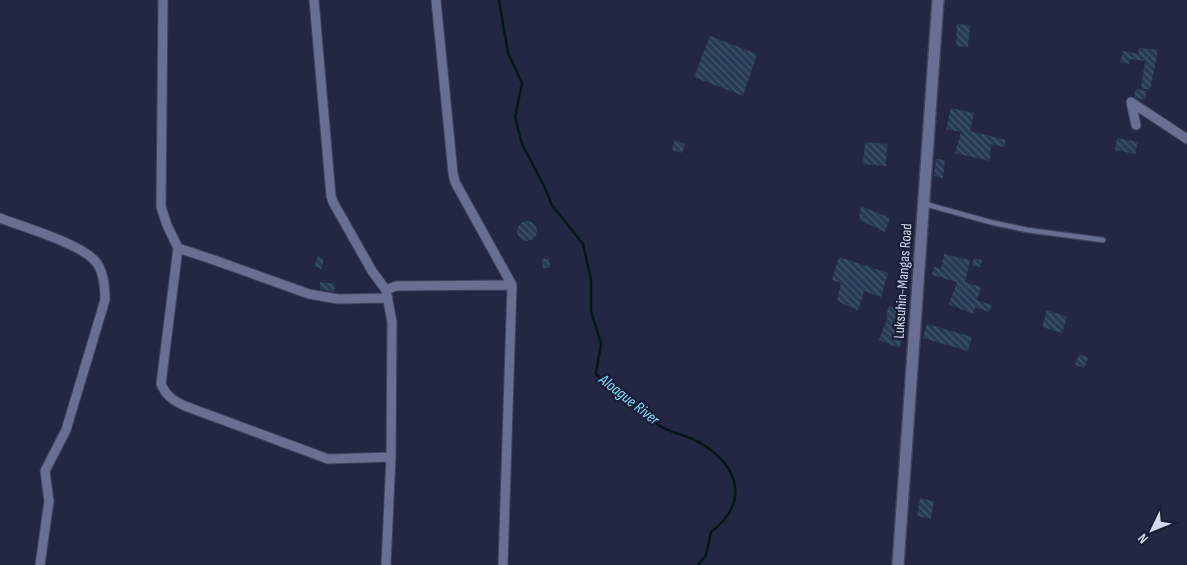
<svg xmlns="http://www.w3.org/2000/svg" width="1187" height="565" viewBox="0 0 1187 565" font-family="'Sofia Sans Condensed',sans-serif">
<defs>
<pattern id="building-back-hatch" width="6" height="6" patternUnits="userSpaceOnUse" patternTransform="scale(1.25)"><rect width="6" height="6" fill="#273b55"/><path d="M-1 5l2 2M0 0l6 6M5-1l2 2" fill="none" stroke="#45576e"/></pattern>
</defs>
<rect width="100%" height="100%" fill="#232743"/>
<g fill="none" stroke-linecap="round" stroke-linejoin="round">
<path stroke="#06171c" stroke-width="2.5" d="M499,0l9,53 14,30 -7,34 7,27 22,42 8,19 31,39 8,35v33l10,31 -5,31c7,7 14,15 22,21 7,5 17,7 24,12 6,4 9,12 15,17 11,9 32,11 45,20 38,24 47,59 9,88l-5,23 -8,10"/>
</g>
<path fill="url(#building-back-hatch)" d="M957,24l13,1 -2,22 -12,-1z
M710,36l47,18 -14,42 -49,-19z
M1139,48l19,2 -8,40 -9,-2 4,-27 -15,-2 -1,5 -9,-2 3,-11 15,3z
M1136,89l11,2 -2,9 -11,-3z
M951,108l23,5 -4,18 36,9 -2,7 -13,-3 -1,17 -35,-8 6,-21 -15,-3z
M1117,138l21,4 -3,12 -20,-4z
M675,140l10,4 -3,9 -10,-3z
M865,142l22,2 -1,22 -23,-2z
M936,159l9,1 -2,18 -9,-2z
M861,206l29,12 -5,14 -26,-12z
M517 231a10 10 0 1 1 20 0a10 10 0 1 1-20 0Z
M944,254l26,6 -5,22 16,5 -4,13 15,5 -3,7 -14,-5 -2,7 -24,-10 8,-22 -25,-7 2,-8 7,2z
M318,256l6,3 -3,10 -7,-3z
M839,257l49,16 -7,24 -17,-6 -6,19 -21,-9 4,-18 -9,-3z
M549,258l1,10h-7l-1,-9z
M974,258l8,2 -2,7 -8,-2z
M320,282l15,2 -1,8 -14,-3z
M889,306l10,4 -7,19 12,5 -5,14 -20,-8 9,-24 -2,-1z
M1047,310l20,7 -5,16 -20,-6z
M927,324l45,13 -4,14 -45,-13z
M1079,354l9,4 -4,10 -9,-3z
M920,498l14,3 -3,18 -14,-3z"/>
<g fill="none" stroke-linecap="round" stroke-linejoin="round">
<defs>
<path id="service" d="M925,204l65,18 37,8 76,10"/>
<path id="minor" d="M163,0l-2,207 6,18 11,23 -17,136c5,12 13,17 24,22l143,53 63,-2
M314,0l17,196 2,6 39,69 14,19 6,32 -1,135 -5,108
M436,0l17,173 2,9 57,103 -9,280
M1136,125l-5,-23 56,37
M0,218c23,9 82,26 96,44 8,10 9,25 9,38l-39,130 -21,41 4,30 -9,64
M178,248l36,12 95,34 29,5 50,-1
M386,290l10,-4 116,-1"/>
<path id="secondary" d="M898,565l40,-565"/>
</defs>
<use href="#service" stroke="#40435b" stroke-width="7"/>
<use href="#minor" stroke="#40435b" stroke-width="11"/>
<use href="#secondary" stroke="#40435b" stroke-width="14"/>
<use href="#service" stroke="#696f90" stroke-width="4.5"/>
<use href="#minor" stroke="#696f90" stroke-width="9"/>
<use href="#secondary" stroke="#696f90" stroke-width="11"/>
</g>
<g text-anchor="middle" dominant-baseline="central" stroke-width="4.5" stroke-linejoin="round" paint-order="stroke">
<g font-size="15" fill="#d4d8eb" stroke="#191d38">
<text transform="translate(903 281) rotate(-86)">Luksuhin-Mangas Road</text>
</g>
<g font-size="16" font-style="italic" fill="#83dff7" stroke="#191d38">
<text transform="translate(629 400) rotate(38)">Aloague River</text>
</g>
</g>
<g transform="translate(1152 530) rotate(227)" stroke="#191d38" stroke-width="4" paint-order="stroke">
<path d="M0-4L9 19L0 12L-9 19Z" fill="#d4d8eb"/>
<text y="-8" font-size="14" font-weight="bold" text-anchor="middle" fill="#d4d8eb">N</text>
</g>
</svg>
